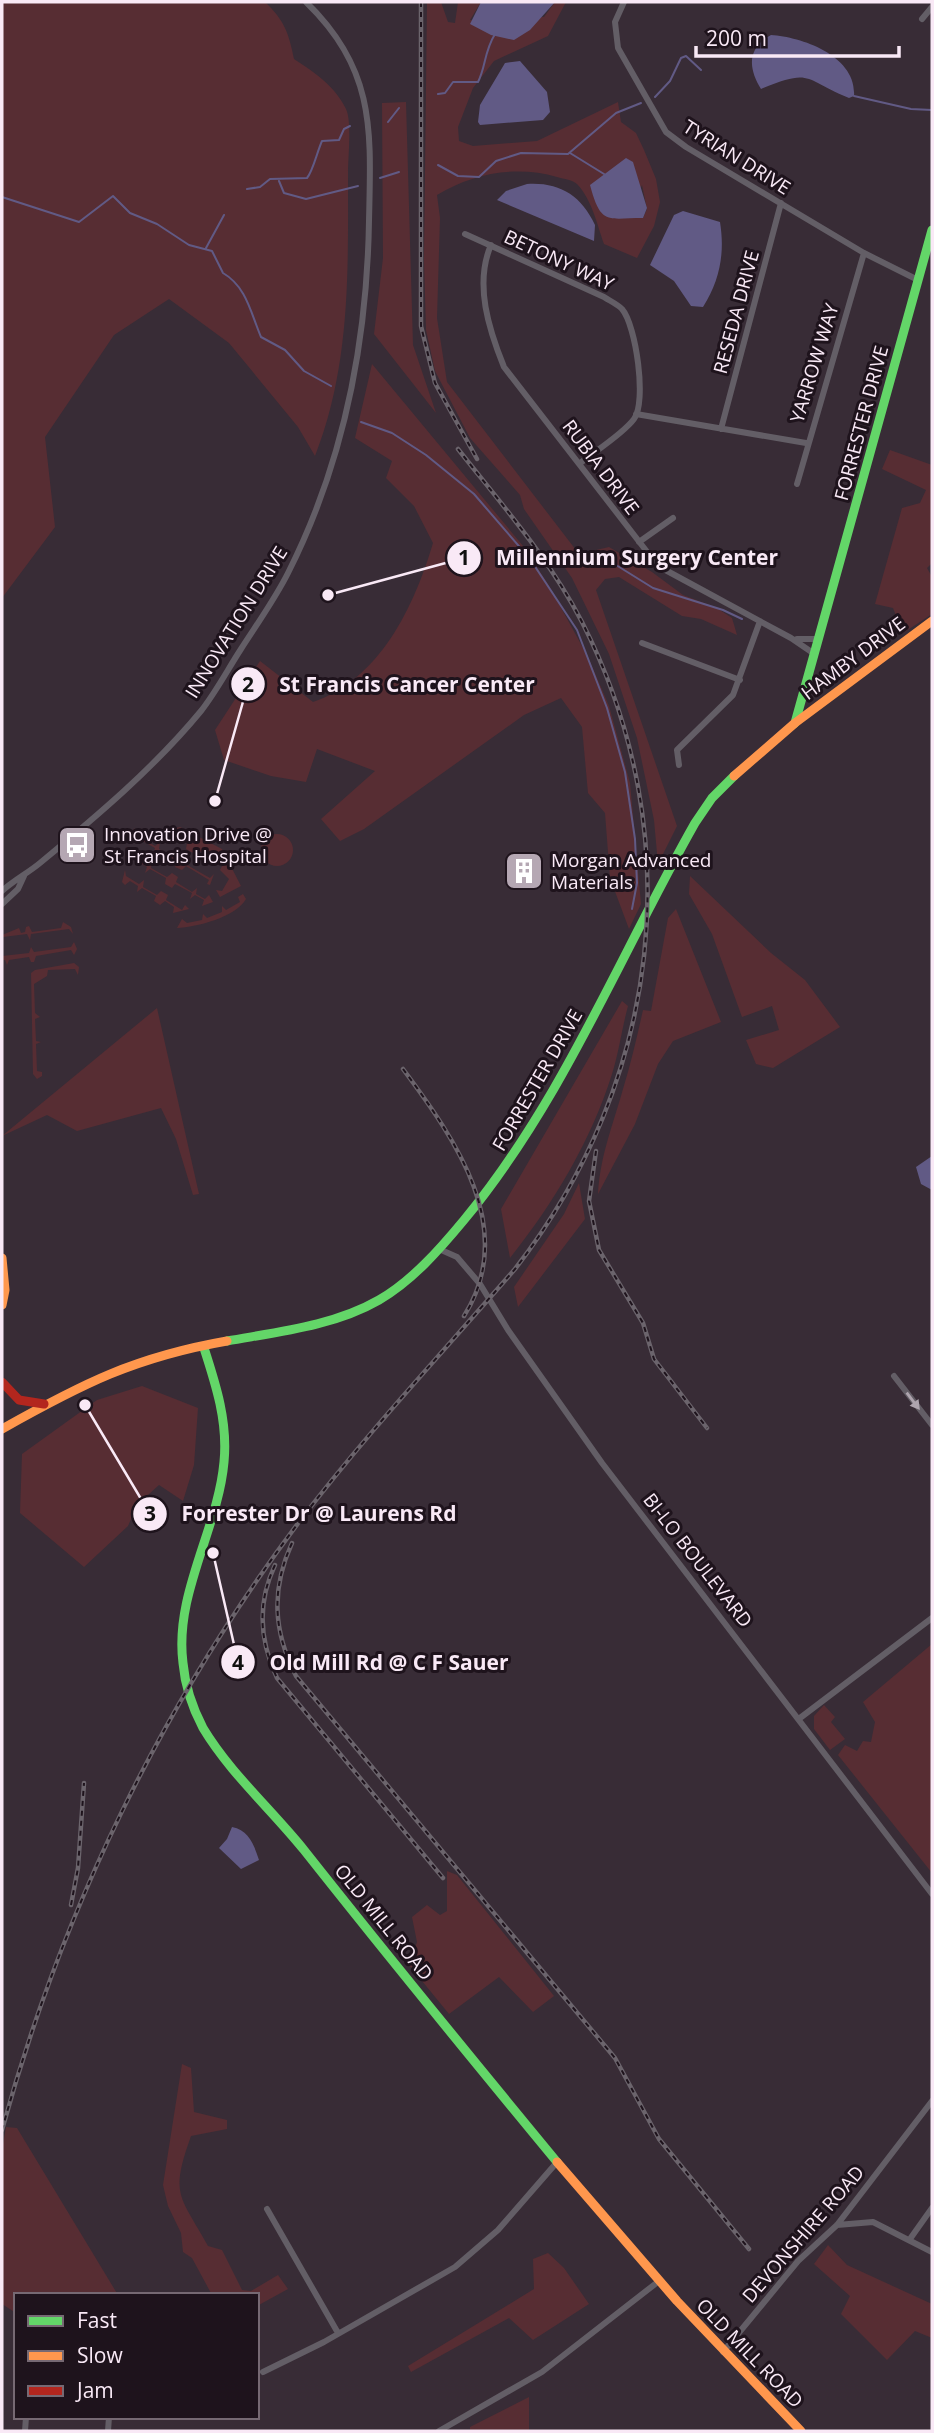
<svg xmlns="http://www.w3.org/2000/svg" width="934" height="2433" viewBox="0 0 934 2433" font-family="'Open Sans',sans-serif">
<rect width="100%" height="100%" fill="#382c36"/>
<path fill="#572d33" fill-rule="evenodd" d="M2,2h263c19,18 24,31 29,57 20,13 41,27 52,50 6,12 2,49 2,64 0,97 3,191 -33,283l-17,-29 -69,-84 -60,-44 -55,36 -69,102 10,90 -53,71z
M427,2h14l7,20 7,1 3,-21h23l-11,18 74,-3 11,-15h11l-18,34 -54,25 -21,27 -15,39 1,14 14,5 64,-5 81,-39 3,20 15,11 8,17 12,29 4,23 -6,24 -17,32 -33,-14c-7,-20 -12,-44 -27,-60 -4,-4 -13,-5 -20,-7 -40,-12 -84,-4 -120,18l3,23 -3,100 10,64 132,172 30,-7 43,25 31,23 34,13 15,10 5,17 -36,-16 -19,-3 -63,-39 -14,2 -9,11 81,236 -19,38 -4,-44 -17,-82 -28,-84 -37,-76 -48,-69 -4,-14 -50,-57 -35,-67 -9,-41 -2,-70zM642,185l5,24 -4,9h-16z
M406,102l7,243 23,68 -62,-79 9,-76 -1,-155z
M372,364l151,182 25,38 40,73 21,49 21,77 11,121 -12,25 -19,-51 -5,-65 -17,-20 -6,-66 -21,-29 -37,17 -160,114 -24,12 -19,-22 54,-48 -58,-22 -11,33 -35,-6 -47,-16 -9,-30 45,-69 53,41c67,-23 101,-95 120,-159l-19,-37 -28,-28 6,-17 -37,-23z
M890,450l42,15v98l-5,5 5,9v37l-29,19 -10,-25 -18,-4 27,-96 18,-5 6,-13 -44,-21z
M180,827l42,22 19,37 -21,11 -4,-7 6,1 7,-12 -9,-9 3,-6 -27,-15 -3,4 -7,-4 1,-6 -15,-8 -4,3 4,-9z
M135,828l-1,6 21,12 5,-4 -1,7 18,10 4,-4 7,4 -1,6 23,13 4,-4 -4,11 -3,-1 2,-4 -23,-14 -4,4 -7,-3 2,-6 -19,-11 -5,4 2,-6 -24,-14 -5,4z
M261 850a16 16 0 1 1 32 0a16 16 0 1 1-32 0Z
M126,847l5,2 -2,6 18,10 5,-4 -1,7 16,9 5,-4 6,4 -2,5 16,10 5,-4 -1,6 9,5 4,-4 4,7 -11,4 2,-6 -9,-5 -5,4 2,-6 -17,-9 -3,4 -7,-4 1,-6 -16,-9 -5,4 2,-6 -17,-10 -5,4z
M125,870l1,6 13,8 5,-4 -1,7 14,8 4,-4 7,4 -2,5 16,10 3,-5 4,4 -16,4 1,-6 -9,-6 -5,4 -6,-4 2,-5 -14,-8 -5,4 1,-6 -8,-5 -5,4 -3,-3z
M690,876l81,77 34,27 35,47 -67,41 -17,-4 -10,-24 33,-10 -7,-24 -30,11 -30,-83 -23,-40z
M243,894l3,5c-10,18 -49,28 -69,29l5,-9 5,4 15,-3 1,-6 4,4 15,-6v-6l4,4 14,-8 -2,-5z
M676,909l45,113 -48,19 -15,23 -23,60 -37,70c2,-38 15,-69 25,-105 8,-26 14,-52 20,-79l8,1 17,-93z
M63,922l8,5 2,7 -4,-5 -38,5 -1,6 -3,-6 -24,3 -1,6v-8l17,-7 2,5 4,-1 1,-5 3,-1 3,6 29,-4z
M74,942l3,7 -3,6 -3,-5 -35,6 -2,6h-3l-2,-5 -20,3 -2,5 -2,-5h-3v-4l27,-3 2,-6 3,5 37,-5z
M74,963l5,4 -1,8 -3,-6 -27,1 -1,6 -13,8 1,29 5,4 -5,2 1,22 5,1 -5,2 1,27 5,1v4l-5,3 -4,-5 -2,-101 4,-3z
M622,1001l6,5c-6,22 -9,46 -16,68 -21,67 -59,130 -102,184l-9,-49z
M157,1008l42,186 -6,1 -17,-56 -15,-31 -84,23 -30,-16 -45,21z
M579,1183l6,36 -67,88 -4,-20 50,-73z
M142,1386l56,22 -4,57 -11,36 -24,-16 -22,20 -9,21 -44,41 -64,-54 2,-59 75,-54z
M932,1644v229l-94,-118 7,-10 12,6 6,-10 8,1 4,-20 -12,-20z
M824,1705l11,12 -4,5 14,17 -15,11 -16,-21v-13z
M447,1871l10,4 97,121 -21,16 -34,-35 -50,37 -40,-49 8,-23 -5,-25 15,-12 13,10 7,-4z
M182,2064l9,4 3,44 33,8v9l-36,7c-21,59 -12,58 17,110l14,4 20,40 9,1 27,-16 10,14 -31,17v-11h-45l-20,-37 -9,-6 -2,-19 -13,-27 -5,-21z
M6,2127l11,1 101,167h-102v18l-14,-9v-154z
M828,2245l19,20 85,39v34l-17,-7 -28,29 -46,-46 9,-18 -36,-32z
M548,2253l16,15 25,36 -56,36 -24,-22 -98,54 -3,-6 126,-77 -1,-30z
M529,2397v34h-59v-4z"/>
<path fill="#615a85" d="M481,2h74l-25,28 -16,10 -23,-5 -21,-11z
M771,35c31,2 86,21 83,61l-5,2c-47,-19 -36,-30 -88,-9 -13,-21 -14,-41 10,-54z
M520,61l27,31 3,20 -7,8 -63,5 -2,-3 2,-17 25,-42z
M626,158l7,4 14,46 -4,10c-36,0 -42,8 -53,-33z
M527,184c32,-2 54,11 68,41l-1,16 -97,-41 9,-9z
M683,211l37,11c5,31 0,58 -17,85l-12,-1 -17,-25 -24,-16 24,-50z
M932,1156v34l-11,-6 -5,-17z
M232,1827c17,3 22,18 27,33l-18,9 -22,-21 8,-9z"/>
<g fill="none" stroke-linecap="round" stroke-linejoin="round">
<path stroke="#615a85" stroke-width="2" d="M438,94l7,-1 8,-11h25c8,-16 6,-30 17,-48
M854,96l57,13 21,1
M655,97l15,-16 11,-23 5,-2 15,14
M388,122l11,-14
M570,153l34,21
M438,165l20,11 21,1 17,-16 25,-8 47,1 48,-41 25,-10
M380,178l19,-6
M279,181l5,12 22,6 52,-13
M247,189l13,-2 10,-8 37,-1c6,-7 10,-26 15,-37l17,-1 5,-11 6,-3
M2,197l77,25 34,-26 17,17 27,11 32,21 23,6 11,22c24,14 28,41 38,64l24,13 19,21 27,15
M206,248l18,-33
M361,422l31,11 34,22 48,39 56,65 47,71 30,78 18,64 10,67 2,44 -5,26
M565,556l21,-5 22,9 45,28 70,22 19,9"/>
<path stroke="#635e66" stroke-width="6" d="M624,2l-9,20 3,26 48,84 20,15 178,106 54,27
M922,19l10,-12
M465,234l139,63c6,4 13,7 18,12 14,16 25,93 12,110 -11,15 -40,33 -55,45
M491,245c-17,39 -2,85 13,122l154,199 133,72 22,15
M636,414l170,29
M721,429l60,-226
M797,484l67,-231
M639,542l34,-24
M797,639h20
M642,643l98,37
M679,765l-2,-15 56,-55 27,-74
M2,891c12,-11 26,-18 38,-28 57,-47 114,-95 161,-152 15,-19 27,-42 40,-62 16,-25 34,-50 47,-76 55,-109 79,-231 81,-352 2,-90 7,-151 -63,-219
M2,904l16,-15 6,-13
M439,1249l18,8 23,27 28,46 94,133 330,431
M894,1376l38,49
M800,1718l132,-100
M267,2209l71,124
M837,2225l36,-3 59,30
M910,2239l22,-31
M723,2352l75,-91 39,-36 95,-124
M263,2372l61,-30 131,-75 43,-37 60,-69
M25,2431l1,-14
M108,2431l1,-14
M439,2431l103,-59 117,-91"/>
<path stroke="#63d668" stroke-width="9" d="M795,723l137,-493
M227,1341c50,-9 107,-15 152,-41 33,-19 61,-51 85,-80 99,-120 155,-263 231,-397l17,-25 22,-22
M204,1348c12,37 24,74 20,114 -6,67 -50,132 -41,201 2,23 9,44 20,65 27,45 68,81 101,122 83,105 168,209 253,312"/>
<path stroke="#ff974d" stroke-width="9" d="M734,776l61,-53 137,-102
M2,1258l3,32 -3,15
M2,1429c80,-45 133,-72 225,-88
M557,2162l120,139 124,130"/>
<path stroke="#b3261e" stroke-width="9" d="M2,1382l17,18 25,4"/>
<defs>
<path id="rail" d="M421,2v324l14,57 42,76
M403,1069c52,70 116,160 61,247
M596,1151l-7,50 10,49 44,73 11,36 53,69
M292,1543c-21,46 -19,88 4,133l319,382 44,81 90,110
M275,1565c-18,38 -16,75 2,113l166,200
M71,1905l7,-37 6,-85
M2,2130c60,-219 160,-426 297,-608 67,-88 143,-169 216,-253 146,-188 176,-433 67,-647 -33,-64 -80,-117 -124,-173"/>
</defs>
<use href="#rail" stroke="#6b646c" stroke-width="4.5"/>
<use href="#rail" stroke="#1e131c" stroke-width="2" stroke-dasharray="5" stroke-linecap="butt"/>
</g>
<defs><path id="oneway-solid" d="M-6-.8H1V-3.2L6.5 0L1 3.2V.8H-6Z" transform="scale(1.75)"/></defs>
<use fill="#aea4ae" href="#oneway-solid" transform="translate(913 1401) rotate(53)"/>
<defs>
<symbol id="bus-square" viewBox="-11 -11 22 22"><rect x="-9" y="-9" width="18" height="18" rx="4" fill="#b5a7b3" stroke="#1e131c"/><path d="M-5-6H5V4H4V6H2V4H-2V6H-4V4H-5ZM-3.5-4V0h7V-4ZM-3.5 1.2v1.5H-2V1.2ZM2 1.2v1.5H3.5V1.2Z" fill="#fff"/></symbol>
<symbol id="building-square" viewBox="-11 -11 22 22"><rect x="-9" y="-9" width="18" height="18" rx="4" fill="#b5a7b3" stroke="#1e131c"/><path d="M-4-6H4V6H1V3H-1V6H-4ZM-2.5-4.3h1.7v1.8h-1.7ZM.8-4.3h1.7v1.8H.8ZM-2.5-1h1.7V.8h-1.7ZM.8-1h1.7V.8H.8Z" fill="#fff"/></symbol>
</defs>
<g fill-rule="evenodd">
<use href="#bus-square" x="55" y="823" width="44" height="44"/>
<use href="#building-square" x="502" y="849" width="44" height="44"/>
</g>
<g text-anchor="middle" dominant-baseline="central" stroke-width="6" stroke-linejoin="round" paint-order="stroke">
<g font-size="19" fill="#f9e9f6" stroke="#1e131c">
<text transform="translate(737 157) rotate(32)">TYRIAN DRIVE</text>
<text transform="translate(559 260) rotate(25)">BETONY WAY</text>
<text transform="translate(736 312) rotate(-75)">RESEDA DRIVE</text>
<text transform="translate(814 363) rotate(-73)">YARROW WAY</text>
<text transform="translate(861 423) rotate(-75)">FORRESTER DRIVE</text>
<text transform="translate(601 467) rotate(53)">RUBIA DRIVE</text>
<text transform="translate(236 622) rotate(-58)">INNOVATION DRIVE</text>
<text transform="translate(853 658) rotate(-37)">HAMBY DRIVE</text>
<text transform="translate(537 1080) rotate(-60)">FORRESTER DRIVE</text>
<text transform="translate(698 1560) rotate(52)">BI-LO BOULEVARD</text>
<text transform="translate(384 1922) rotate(51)">OLD MILL ROAD</text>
<text transform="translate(803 2234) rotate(-49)">DEVONSHIRE ROAD</text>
<text transform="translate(750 2353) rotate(46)">OLD MILL ROAD</text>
</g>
<g font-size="19" fill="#f9e9f6" stroke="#1e131c" text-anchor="start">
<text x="104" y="834">Innovation Drive @<tspan x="104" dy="22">St Francis Hospital</tspan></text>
<text x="551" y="860">Morgan Advanced<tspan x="551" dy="22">Materials</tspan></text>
</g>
</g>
<path fill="none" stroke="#f9e9f6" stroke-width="2.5" d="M328 595L464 558M215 801L248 684M85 1405L150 1514M213 1553L238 1662"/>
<g fill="#f9e9f6" stroke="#1e131c" stroke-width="2.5">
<circle cx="328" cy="595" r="7"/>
<circle cx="215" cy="801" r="7"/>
<circle cx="85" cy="1405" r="7"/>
<circle cx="213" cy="1553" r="7"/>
<circle cx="464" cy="558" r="18"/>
<circle cx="248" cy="684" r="18"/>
<circle cx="150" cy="1514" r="18"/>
<circle cx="238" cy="1662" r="18"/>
</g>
<g font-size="21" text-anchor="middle" font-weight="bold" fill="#111">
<text x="464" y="565">1</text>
<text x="248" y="692">2</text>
<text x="150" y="1521">3</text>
<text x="238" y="1670">4</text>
</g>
<g font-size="21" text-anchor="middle" font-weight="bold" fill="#f9e9f6" stroke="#1e131c" stroke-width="6" stroke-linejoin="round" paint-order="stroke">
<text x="637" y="565">Millennium Surgery Center</text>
<text x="407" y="692">St Francis Cancer Center</text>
<text x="319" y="1521">Forrester Dr @ Laurens Rd</text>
<text x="389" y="1670">Old Mill Rd @ C F Sauer</text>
</g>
<rect width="934" height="2433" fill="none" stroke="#f9e9f6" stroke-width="7"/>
<rect x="14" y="2293" width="245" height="126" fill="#1e131c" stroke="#766973" stroke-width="2"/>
<rect x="28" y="2316" width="35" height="10" fill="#63d668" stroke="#766973" stroke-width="2"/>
<text x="77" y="2328" font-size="21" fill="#f9e9f6">Fast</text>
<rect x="28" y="2351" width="35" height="10" fill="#ff974d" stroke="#766973" stroke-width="2"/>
<text x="77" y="2363" font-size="21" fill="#f9e9f6">Slow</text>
<rect x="28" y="2386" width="35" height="10" fill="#b3261e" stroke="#766973" stroke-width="2"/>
<text x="77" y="2398" font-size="21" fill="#f9e9f6">Jam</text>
<path d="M696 46v10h203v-10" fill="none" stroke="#f9e9f6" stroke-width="3.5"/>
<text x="706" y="46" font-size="21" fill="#f9e9f6" stroke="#1e131c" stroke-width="5" paint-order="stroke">200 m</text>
</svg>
